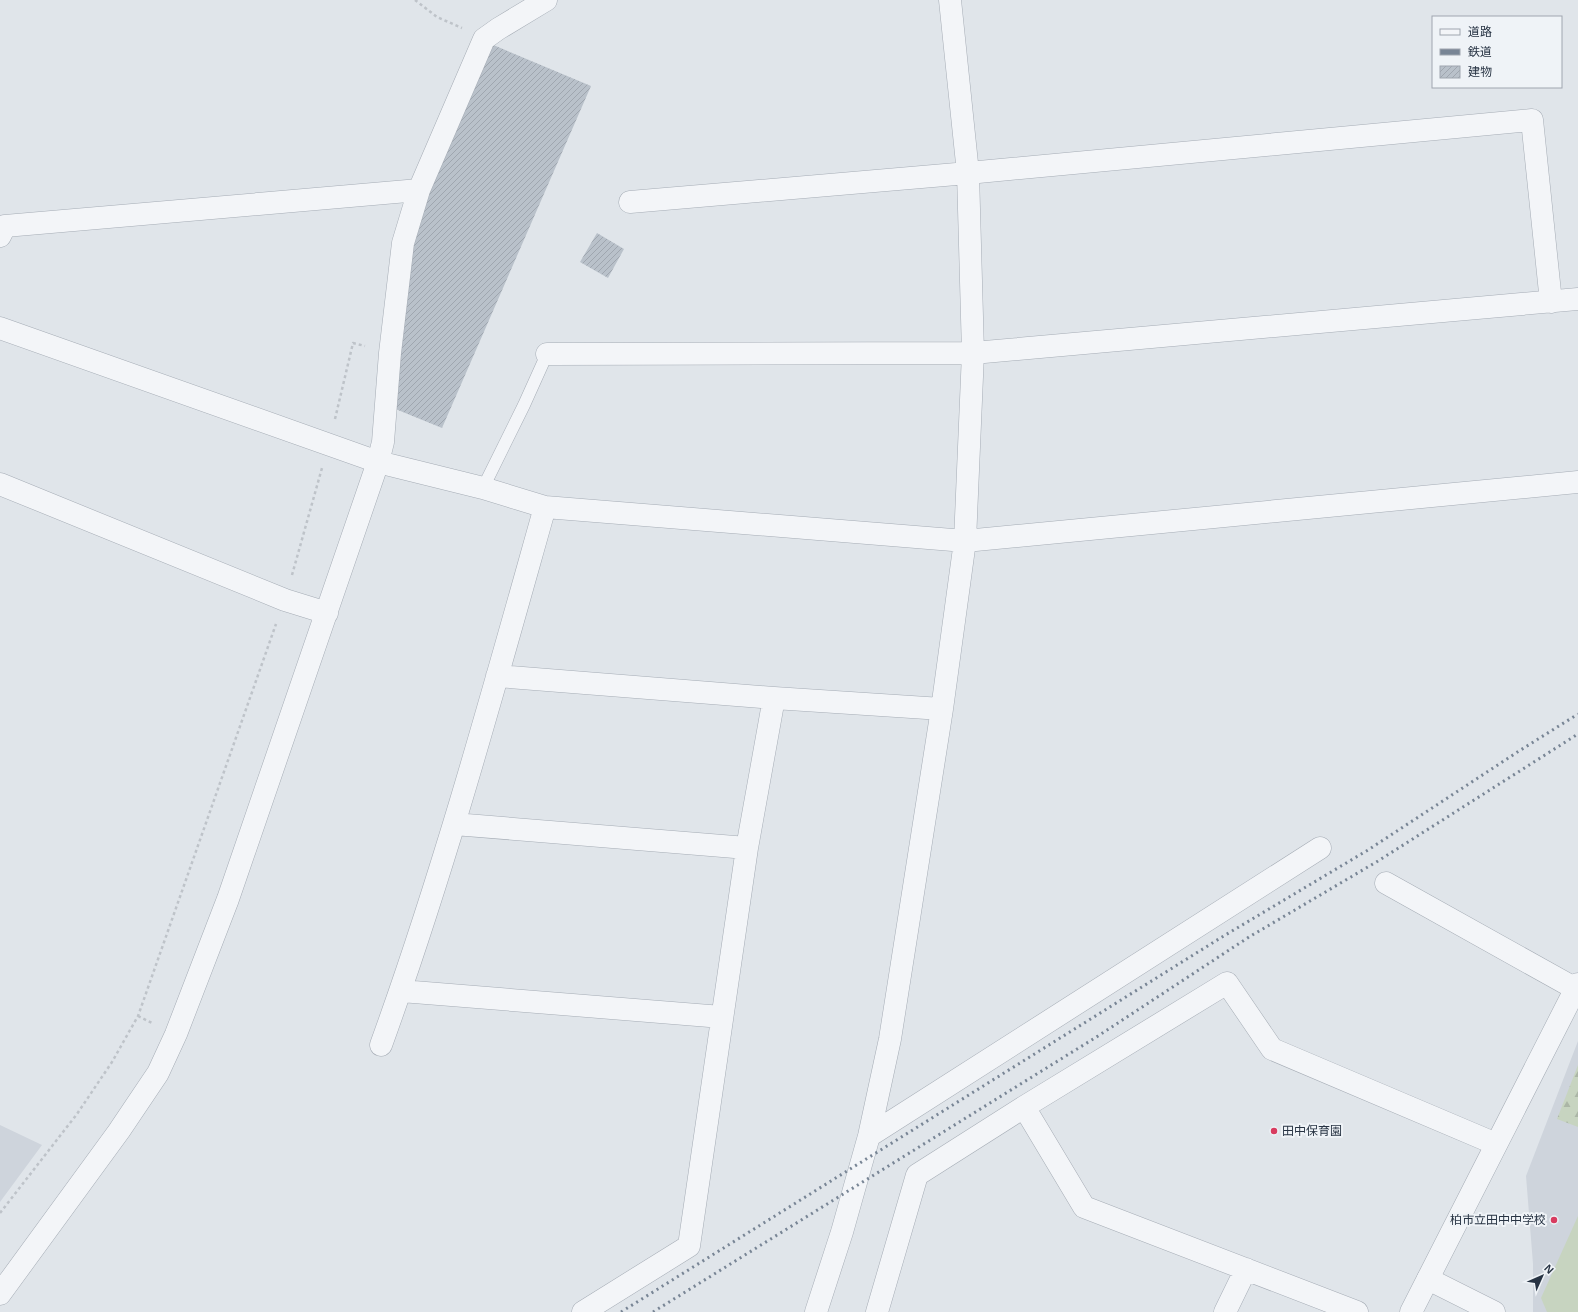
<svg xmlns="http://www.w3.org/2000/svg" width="1578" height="1312" viewBox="0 0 1578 1312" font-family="Helvetica,'Noto Sans JP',sans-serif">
<defs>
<pattern id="forest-firs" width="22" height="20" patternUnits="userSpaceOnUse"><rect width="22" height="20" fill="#c7d4c0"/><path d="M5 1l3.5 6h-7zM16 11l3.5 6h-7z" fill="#abb6a6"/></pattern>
<pattern id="building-hatch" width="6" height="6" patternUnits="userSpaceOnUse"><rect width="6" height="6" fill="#b9c1ca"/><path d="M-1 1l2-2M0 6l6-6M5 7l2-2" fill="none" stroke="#9fa6af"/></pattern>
</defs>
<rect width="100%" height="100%" fill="#e0e5ea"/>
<path fill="#ced4dc" d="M1578,1041v271h-45v-48l-7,-88z
M0,1125l42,20 -42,57z"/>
<path fill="#c7d4c0" d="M1578,1216v96h-31l-6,-14z"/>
<path fill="url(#forest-firs)" d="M1578,1065v62l-21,-8z"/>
<path fill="url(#building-hatch)" d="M491,44l100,42 -149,342 -49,-20 17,-158 17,-58z
M597,233l27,16 -16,29 -28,-16z"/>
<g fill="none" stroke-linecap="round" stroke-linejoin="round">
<defs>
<path id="service" d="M483,488l41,-83 23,-51"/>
<path id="minor" d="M630,202l338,-29 564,-53 19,182
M0,236l5,-10 414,-36
M0,328l378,134 105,26 62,19 420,34 613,-59
M547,354l426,-1 605,-54
M0,484l285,116 42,13
M497,676l277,22 168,11
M454,824l293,24
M1386,883l190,106
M401,991l321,26
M381,1045c64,-177 113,-357 164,-538
M1024,1107l203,-124 45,66 224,95
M869,1136l451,-288
M1428,1279l66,33
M0,1294l119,-163 39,-58 18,-39 52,-135 150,-437 5,-20 7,-89 13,-110 16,-53 65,-151 14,-10 48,-29
M583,1312l106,-66 58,-398 27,-150
M816,1312l26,-80 27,-96 21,-97 52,-330 23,-168 8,-188 -5,-180 -18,-173
M877,1312l40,-137 107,-68 60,100 273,105
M1225,1312l21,-43"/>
<path id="tertiary" d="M1411,1312l167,-328"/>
</defs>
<use href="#service" stroke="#a5acb5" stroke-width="13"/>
<use href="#minor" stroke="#a5acb5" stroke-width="23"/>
<use href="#tertiary" stroke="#a5acb5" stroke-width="23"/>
<path stroke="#bec3c9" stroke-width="2.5" stroke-dasharray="3 3" stroke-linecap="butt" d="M415,0l22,17 25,11
M335,419l18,-76 12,3
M292,575l30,-107
M138,1016l14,7
M0,1213l77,-99 35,-52 26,-46 138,-392"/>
<use href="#service" stroke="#f3f5f8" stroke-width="12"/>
<use href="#minor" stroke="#f3f5f8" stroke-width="22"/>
<use href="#tertiary" stroke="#f3f5f8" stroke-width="22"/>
<path stroke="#788595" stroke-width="3" stroke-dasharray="2 4" stroke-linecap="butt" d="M621,1312l601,-375 146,-87 151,-99 59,-37
M653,1312l445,-276 151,-99 129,-76 200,-127"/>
</g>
<g fill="#d83b5f" stroke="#eff3f7" stroke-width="1.5">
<circle cx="1274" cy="1131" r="4"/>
<circle cx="1554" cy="1220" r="4"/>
</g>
<g text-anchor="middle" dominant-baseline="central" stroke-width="4" stroke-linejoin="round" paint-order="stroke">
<g font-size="12" fill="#273343" stroke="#eff3f7" text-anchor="start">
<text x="1282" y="1131">田中保育園</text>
<text x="1546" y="1220" text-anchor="end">柏市立田中中学校</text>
</g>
</g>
<rect x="1432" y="16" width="130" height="72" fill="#eff3f7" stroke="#9fa6af"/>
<rect x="1440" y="29" width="20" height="6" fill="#f3f5f8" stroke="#9fa6af"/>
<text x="1468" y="36" font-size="12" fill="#273343">道路</text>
<rect x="1440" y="49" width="20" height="6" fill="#788595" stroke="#9fa6af"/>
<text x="1468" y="56" font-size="12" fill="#273343">鉄道</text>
<rect x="1440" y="66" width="20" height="12" fill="url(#building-hatch)" stroke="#9fa6af"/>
<text x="1468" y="76" font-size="12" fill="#273343">建物</text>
<g transform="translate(1542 1276) rotate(45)" stroke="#eff3f7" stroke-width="3" paint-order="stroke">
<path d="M0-3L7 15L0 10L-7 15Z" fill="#273343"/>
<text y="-6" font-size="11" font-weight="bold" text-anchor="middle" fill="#273343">N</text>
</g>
</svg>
